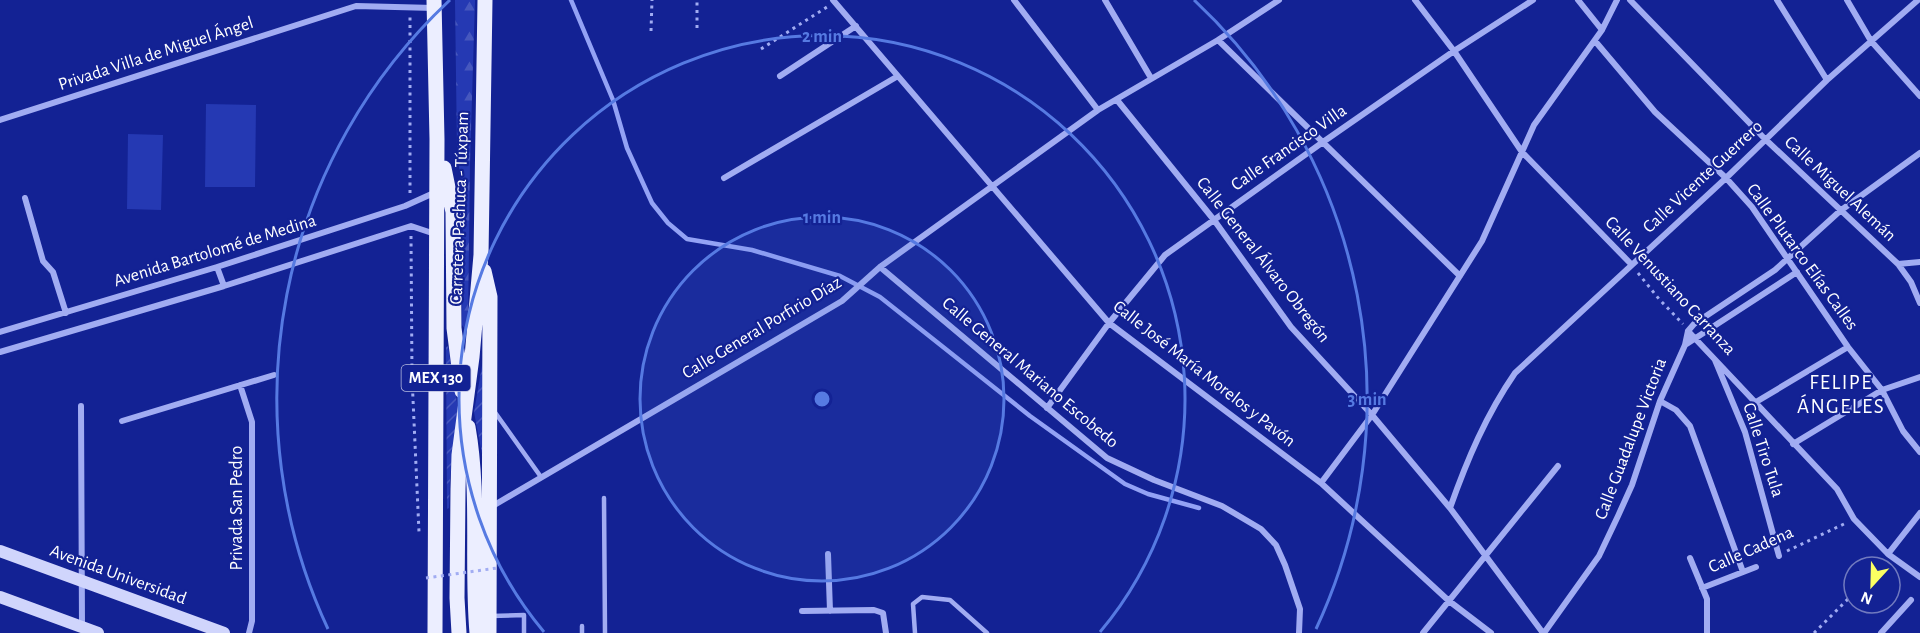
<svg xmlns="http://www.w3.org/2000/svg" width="1920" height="633" viewBox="0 0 1920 633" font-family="'Alegreya Sans',sans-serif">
<defs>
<pattern id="forest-firs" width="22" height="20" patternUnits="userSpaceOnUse" patternTransform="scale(1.5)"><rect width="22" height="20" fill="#2539b3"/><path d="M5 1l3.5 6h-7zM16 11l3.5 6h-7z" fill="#4657be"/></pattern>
<pattern id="garden-furrows" width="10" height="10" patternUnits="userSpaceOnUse" patternTransform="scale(1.5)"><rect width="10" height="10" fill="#2539b3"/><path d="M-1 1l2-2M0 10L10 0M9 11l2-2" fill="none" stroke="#4657be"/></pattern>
</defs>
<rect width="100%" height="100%" fill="#132294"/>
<path fill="url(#forest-firs)" d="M455,0h20l-5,163 -2,161 -3,5 -3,-4 1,-123 -6,-54z"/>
<path fill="url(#garden-furrows)" d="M448,346l10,63 -8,69 -1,30 -2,1 -1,-162z
M483,360l-1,94 -8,-42z"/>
<path fill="#2539b3" d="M206,104l50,1 -1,82h-50z
M128,134l35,1 -2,75 -34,-1z"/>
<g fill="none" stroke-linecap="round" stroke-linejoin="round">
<path stroke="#93a2f5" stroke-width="4.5" d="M571,0l42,100 14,48 25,55 16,20 19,16 65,11 88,26 40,21 150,119 95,68 23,10 51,14"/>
<path stroke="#a1acf2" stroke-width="3" stroke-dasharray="3 4.5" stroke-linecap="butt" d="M697,28v-28
M651,31l1,-31
M761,49l66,-42
M410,193v-176
M411,236l1,141 7,155
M1638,273l21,26 24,25
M1787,551l59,-28
M1814,633l40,-40"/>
<path stroke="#a1acf2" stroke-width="4.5" d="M494,411l47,66
M604,498l1,135
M491,616l33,-1v18
M582,626v7
M915,633l-2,-29 9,-7 28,3 37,33"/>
<path stroke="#a1acf2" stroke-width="6" d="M833,0l276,323 212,160 128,118 42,32
M1014,0l84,110
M1105,0l46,78
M1415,0l39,51 68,101 109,112
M1578,0l24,30
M1630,0l135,139 133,125 13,18 9,21
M1777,0l50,80
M1847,0l24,41 49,55
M1218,40l242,236
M1595,41l60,71 71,66 26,29 96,140 34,43 21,41 17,21
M780,76l76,-50
M1117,100l97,120 77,107 81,88 78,93 93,125
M0,120l356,-114 78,2
M724,178l174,-102
M25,198l18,63 10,11 13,41
M1898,264l22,-2
M217,267l7,19
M880,267l227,191 47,22 68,26 39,23 15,16 9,20 15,44 -1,24
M1688,331l149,158 17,30 34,35 32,23
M0,332l217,-65 188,-61 31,-14
M1685,345l112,-73
M0,352l224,-66 187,-60 24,8
M1715,360l30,72 34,124
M240,385l12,37v199l-3,12
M1660,401l16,9 14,16 53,146
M1756,402l92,-55
M81,406l1,220
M1047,408l62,-85 56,-68 158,-113 131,-91 79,-51
M122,421l152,-46
M1793,444l89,-54 38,-13
M1321,483l51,-68 110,-174 52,-116 68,-95 15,-30
M491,507l351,-206 38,-34 218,-157 120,-70 61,-40
M1450,508c17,-48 36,-93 65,-135l211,-195 101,-98 91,-80
M828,554l2,57
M1888,554l32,-41
M1690,558l17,41v34
M1702,588l54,-21
M802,611l72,-1 9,3 3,20
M1423,633l135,-167
M1544,633l55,-77 19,-40 14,-31 28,-84 25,-56 3,-14 6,-7 81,-54 65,-59 80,-58
M1881,633l30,-33"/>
<path stroke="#d0d5fc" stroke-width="12" d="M0,551l224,82
M0,597l98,36"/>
<path stroke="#eceeff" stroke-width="15" d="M434,0l3,139 -2,494
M444,168l9,44 1,116 8,63
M484,271l6,26 -1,336
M468,427c12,68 3,137 9,206
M459,633l-2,-35 1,-109 1,-34 13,-98 9,-102 4,-255"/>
<path stroke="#a1acf2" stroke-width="3" stroke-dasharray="3 4.5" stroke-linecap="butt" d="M426,578l71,-10"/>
</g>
<circle cx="822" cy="399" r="182" fill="#567ae2" fill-opacity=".12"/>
<g fill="none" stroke="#567ae2" stroke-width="3">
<circle cx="822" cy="399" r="182"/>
<path d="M544 632A363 363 0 1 1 1100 632"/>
<path d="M328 629A545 545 0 0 1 450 0M1194 0A545 545 0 0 1 1316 629"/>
</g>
<g text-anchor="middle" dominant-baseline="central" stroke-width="4.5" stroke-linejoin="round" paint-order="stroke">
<rect fill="#132294" stroke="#b8bddf" stroke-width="1.5" x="401.5" y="365" width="69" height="26" rx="4.5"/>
<g font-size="16" font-weight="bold" fill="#fff">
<text x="436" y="378">MEX 130</text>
</g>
<g font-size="18" fill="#fff" stroke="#132294">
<text transform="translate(156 54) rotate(-18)">Privada Villa de Miguel Ángel</text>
<text transform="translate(1289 148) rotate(-35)">Calle Francisco Villa</text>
<text transform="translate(1703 177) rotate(-43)">Calle Vicente Guerrero</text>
<text transform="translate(1840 189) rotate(43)">Calle Miguel Alemán</text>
<text transform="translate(460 208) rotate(-88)">Carretera Pachuca - Túxpam</text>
<text transform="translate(215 251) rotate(-17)">Avenida Bartolomé de Medina</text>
<text transform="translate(1802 257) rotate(54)">Calle Plutarco Elías Calles</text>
<text transform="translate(1263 260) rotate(52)">Calle General Álvaro Obregón</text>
<text transform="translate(1670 286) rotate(47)">Calle Venustiano Carranza</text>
<text transform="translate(762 328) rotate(-31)">Calle General Porfirio Díaz</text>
<text transform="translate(1030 373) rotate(40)">Calle General Mariano Escobedo</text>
<text transform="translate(1204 374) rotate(38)">Calle José María Morelos y Pavón</text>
<text transform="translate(1631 439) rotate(-69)">Calle Guadalupe Victoria</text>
<text transform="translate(1763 450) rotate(72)">Calle Tiro Tula</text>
<text transform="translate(237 508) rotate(-90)">Privada San Pedro</text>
<text transform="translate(1751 550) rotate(-24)">Calle Cadena</text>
<text transform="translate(118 575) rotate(20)">Avenida Universidad</text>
</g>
<g font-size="21" letter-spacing="1.5" fill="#fff" stroke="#132294">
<text x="1841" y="382">FELIPE<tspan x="1841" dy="24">ÁNGELES</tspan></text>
</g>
</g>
<circle cx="822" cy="399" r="9" fill="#567ae2" stroke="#132294" stroke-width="3"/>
<g font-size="18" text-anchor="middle" font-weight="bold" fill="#567ae2" stroke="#132294" stroke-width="4.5" stroke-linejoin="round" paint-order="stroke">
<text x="822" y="42">2 min</text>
<text x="822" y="223">1 min</text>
<text x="1367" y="405">3 min</text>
</g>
<g transform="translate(1872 585) rotate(202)"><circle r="28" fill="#132294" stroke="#717abf" stroke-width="1.5"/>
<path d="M0-4.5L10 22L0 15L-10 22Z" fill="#fbff62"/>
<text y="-9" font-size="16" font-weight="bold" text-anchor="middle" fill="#ffffff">N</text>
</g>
</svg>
